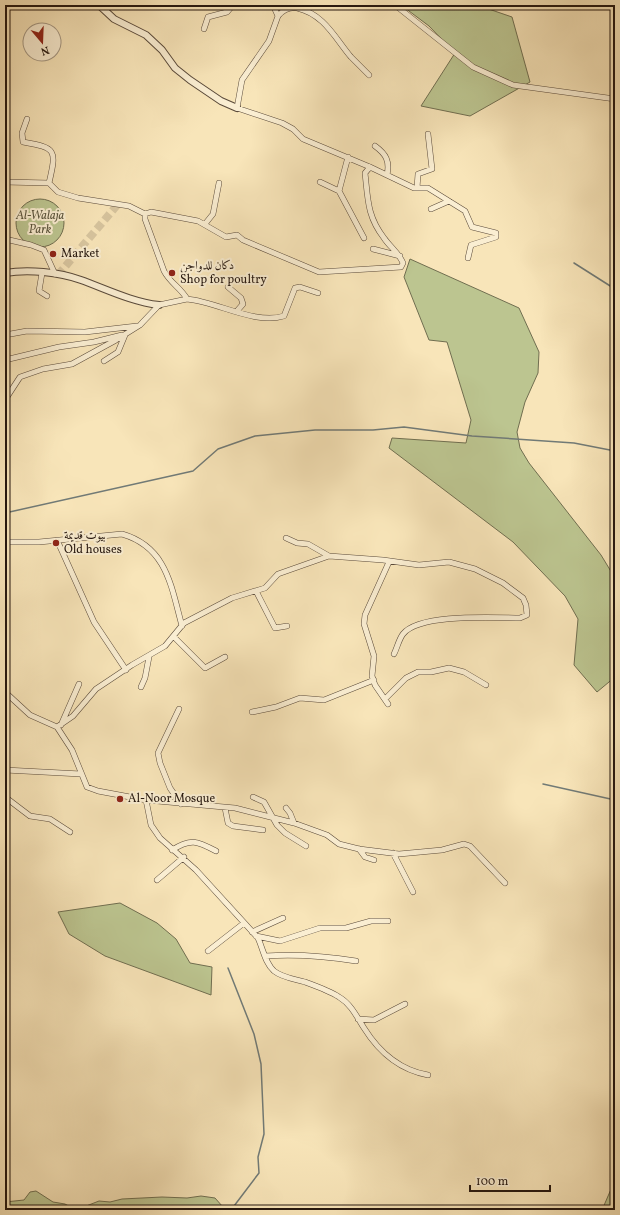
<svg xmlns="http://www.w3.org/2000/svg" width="620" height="1215" viewBox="0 0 620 1215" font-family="Vollkorn,Amiri,serif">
<rect width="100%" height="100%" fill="#f8e5b9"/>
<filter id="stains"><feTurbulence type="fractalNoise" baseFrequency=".005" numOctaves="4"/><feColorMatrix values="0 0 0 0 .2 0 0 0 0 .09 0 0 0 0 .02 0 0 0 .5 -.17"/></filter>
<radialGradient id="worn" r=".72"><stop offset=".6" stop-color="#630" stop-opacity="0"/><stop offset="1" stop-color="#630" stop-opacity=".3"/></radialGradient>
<path fill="#bcc590" stroke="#706e50" d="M401,5h76l35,12 18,65 -60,34 -49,-10 34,-53 -26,-27z
M16 223a24 24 0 1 1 48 0a24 24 0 1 1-48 0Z
M410,259l109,49 20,44 -1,21 -13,29 -8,30 3,16 9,15 72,92 14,23v99l-18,15 -23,-27 4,-46 -13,-23 -52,-54 -124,-94 3,-10 74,5 5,-23 -24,-78 -18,-2 -25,-63z
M120,903l37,20 19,16 14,24 22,4 -1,28 -106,-39 -36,-22 -11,-22z
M615,1180v30h-13z
M36,1191l17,11 12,2 11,6 23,-9 11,1 12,-3 40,-2 25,1 14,-2 14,2 8,9v3h-218v-8l19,-2 6,-8z"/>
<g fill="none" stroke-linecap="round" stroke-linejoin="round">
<path stroke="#717a76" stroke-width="1.5" d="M574,263l41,26
M5,513l188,-42 25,-22 37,-13 60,-6h58l31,-3 68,9 102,7 41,8
M543,784l72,16
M228,968l26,66 7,30 3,70 -6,23 1,16 -28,37"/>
<path stroke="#d8c6a0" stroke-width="8" stroke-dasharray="8 4" stroke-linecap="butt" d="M58,275l60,-71"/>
<defs>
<path id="minor" d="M273,5l5,11 -9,25 -27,39 -5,28 45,15 11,6 10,10 67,28 44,21h14l37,23 7,16 24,6v4l-25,8 -3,13
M395,5l78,62 40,18 102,14
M278,16c5,-6 11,-9 19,-8 27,6 38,30 54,49 6,6 12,12 18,18
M204,29l4,-12 19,-5 6,-7
M27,119l-5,14 1,9c33,6 34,7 26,41
M375,146c11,8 15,15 12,29
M348,157l-9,34 25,47
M5,182l44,1 9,9 20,6 51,8 16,8
M320,182l19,9
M417,188l1,-14 14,-5 -4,-35
M431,209l18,-8
M205,224l8,-10 6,-31
M5,239l26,6 13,5 11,24
M373,249l27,7
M42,273l-3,18 8,5
M228,287l13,11 2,6 -6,7
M187,299c31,3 68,26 97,17l11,-28 5,-1 18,6
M5,335l22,-4 58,1 52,-6
M5,360l54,-13 35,-5 28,-7
M104,361l14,-9 7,-17
M5,400l15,-23 23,-8 29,-5 44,-24 24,-15 19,-20 28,-6c-6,-11 -17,-16 -23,-28l-19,-52v-5l6,-2 47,9 28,16 11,-2 6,5 76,32 82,-5 2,-4c-4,-10 -13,-16 -19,-25 -17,-22 -16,-39 -19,-65l5,-6
M286,538l11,5 11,1 21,12
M57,540l37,82 32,48
M5,542h34l83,-8c45,13 49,52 60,92
M256,591l19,37 12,-2
M174,637l31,31 20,-11
M141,687l4,-9 4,-21
M5,692l25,23 27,12 15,23 15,37 11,4 48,9 5,25 9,13 36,32 62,68c5,11 7,25 16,33 9,7 21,8 31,11 11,4 25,9 34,15 12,7 18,20 25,31 15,24 36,42 64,47
M385,699l21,-21 12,-6h13l18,-4 15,4 22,13
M388,704l-13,-19 -3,-9 2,-20 -10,-32 1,-9 24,-53
M179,709l-21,44 2,10 10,25 11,16
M252,712l24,-5 24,-9 24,2 50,-20
M61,725l18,-41
M57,727l16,-11 23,-27 36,-24 33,-19 19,-23 48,-25 33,-10 13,-14 51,-18 54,4 36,5 30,-3 26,7 28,14 20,15 3,7 1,10 -7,3c-25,0 -100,-5 -117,16 -4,5 -6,14 -9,20
M5,770l76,4
M5,797l25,19 20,3 20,13
M253,797l11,5 13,23 8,8 21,13
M146,800l89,8 59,15 33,12 12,9 20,5 40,5 43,-4 22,-6 6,2 35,37
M225,808l3,15 5,3 30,4
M286,808l4,5 4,10
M359,849l6,8 9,3
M172,850c19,-12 25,-9 44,1
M393,853l20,39
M157,880l27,-23
M252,932l31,-14
M256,936l24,5 40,-13h26l25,-7h17
M208,951l36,-28
M265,956c31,-2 60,0 91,5
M358,1019l16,1 31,-16"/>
<path id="tertiary" d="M99,5l15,14 32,16 16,15 13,18 15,12 31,21 16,7
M5,273c23,-4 54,-1 76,7 25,9 51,22 78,25"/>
</defs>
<use href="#minor" stroke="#5a4a3a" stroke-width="6"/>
<use href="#tertiary" stroke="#5a4a3a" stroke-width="8"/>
<use href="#minor" stroke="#faeed2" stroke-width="5"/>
<use href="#tertiary" stroke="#faeed2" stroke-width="6"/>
</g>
<g fill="#8f2418" stroke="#faeed2" stroke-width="1.5">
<circle cx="53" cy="254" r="4"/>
<circle cx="172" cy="273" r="4"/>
<circle cx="56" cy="543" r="4"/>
<circle cx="120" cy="799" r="4"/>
</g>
<g text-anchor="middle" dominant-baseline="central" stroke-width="4" stroke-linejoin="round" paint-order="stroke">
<g font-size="12" font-style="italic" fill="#5a543c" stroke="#faeed2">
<text x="40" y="216">Al-Walaja<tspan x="40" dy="14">Park</tspan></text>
</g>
<g font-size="12" fill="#25170f" stroke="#faeed2" text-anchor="start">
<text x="61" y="254">Market</text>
<text x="180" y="266">دكان للدواجن<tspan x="180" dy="14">Shop for poultry</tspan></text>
<text x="64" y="536">بيوت قديمة<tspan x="64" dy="14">Old houses</tspan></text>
<text x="128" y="799">Al-Noor Mosque</text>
</g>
</g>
<rect width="620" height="1215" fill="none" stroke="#f8e5b9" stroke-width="20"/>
<rect x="6" y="6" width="608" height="1203" fill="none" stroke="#25170f" stroke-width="2"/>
<rect x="10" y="10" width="600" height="1195" fill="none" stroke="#25170f"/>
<g transform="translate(42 42) rotate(161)"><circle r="19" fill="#faeed2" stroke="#a59884"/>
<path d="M0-3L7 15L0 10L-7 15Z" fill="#8f2418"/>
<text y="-6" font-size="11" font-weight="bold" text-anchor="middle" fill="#25170f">N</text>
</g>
<path d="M470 1185v6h80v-6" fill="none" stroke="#25170f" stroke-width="2"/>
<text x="476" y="1185" font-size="12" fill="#25170f" stroke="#faeed2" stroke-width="3" paint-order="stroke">100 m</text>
<rect width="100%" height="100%" filter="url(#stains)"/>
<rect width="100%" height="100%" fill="url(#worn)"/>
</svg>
